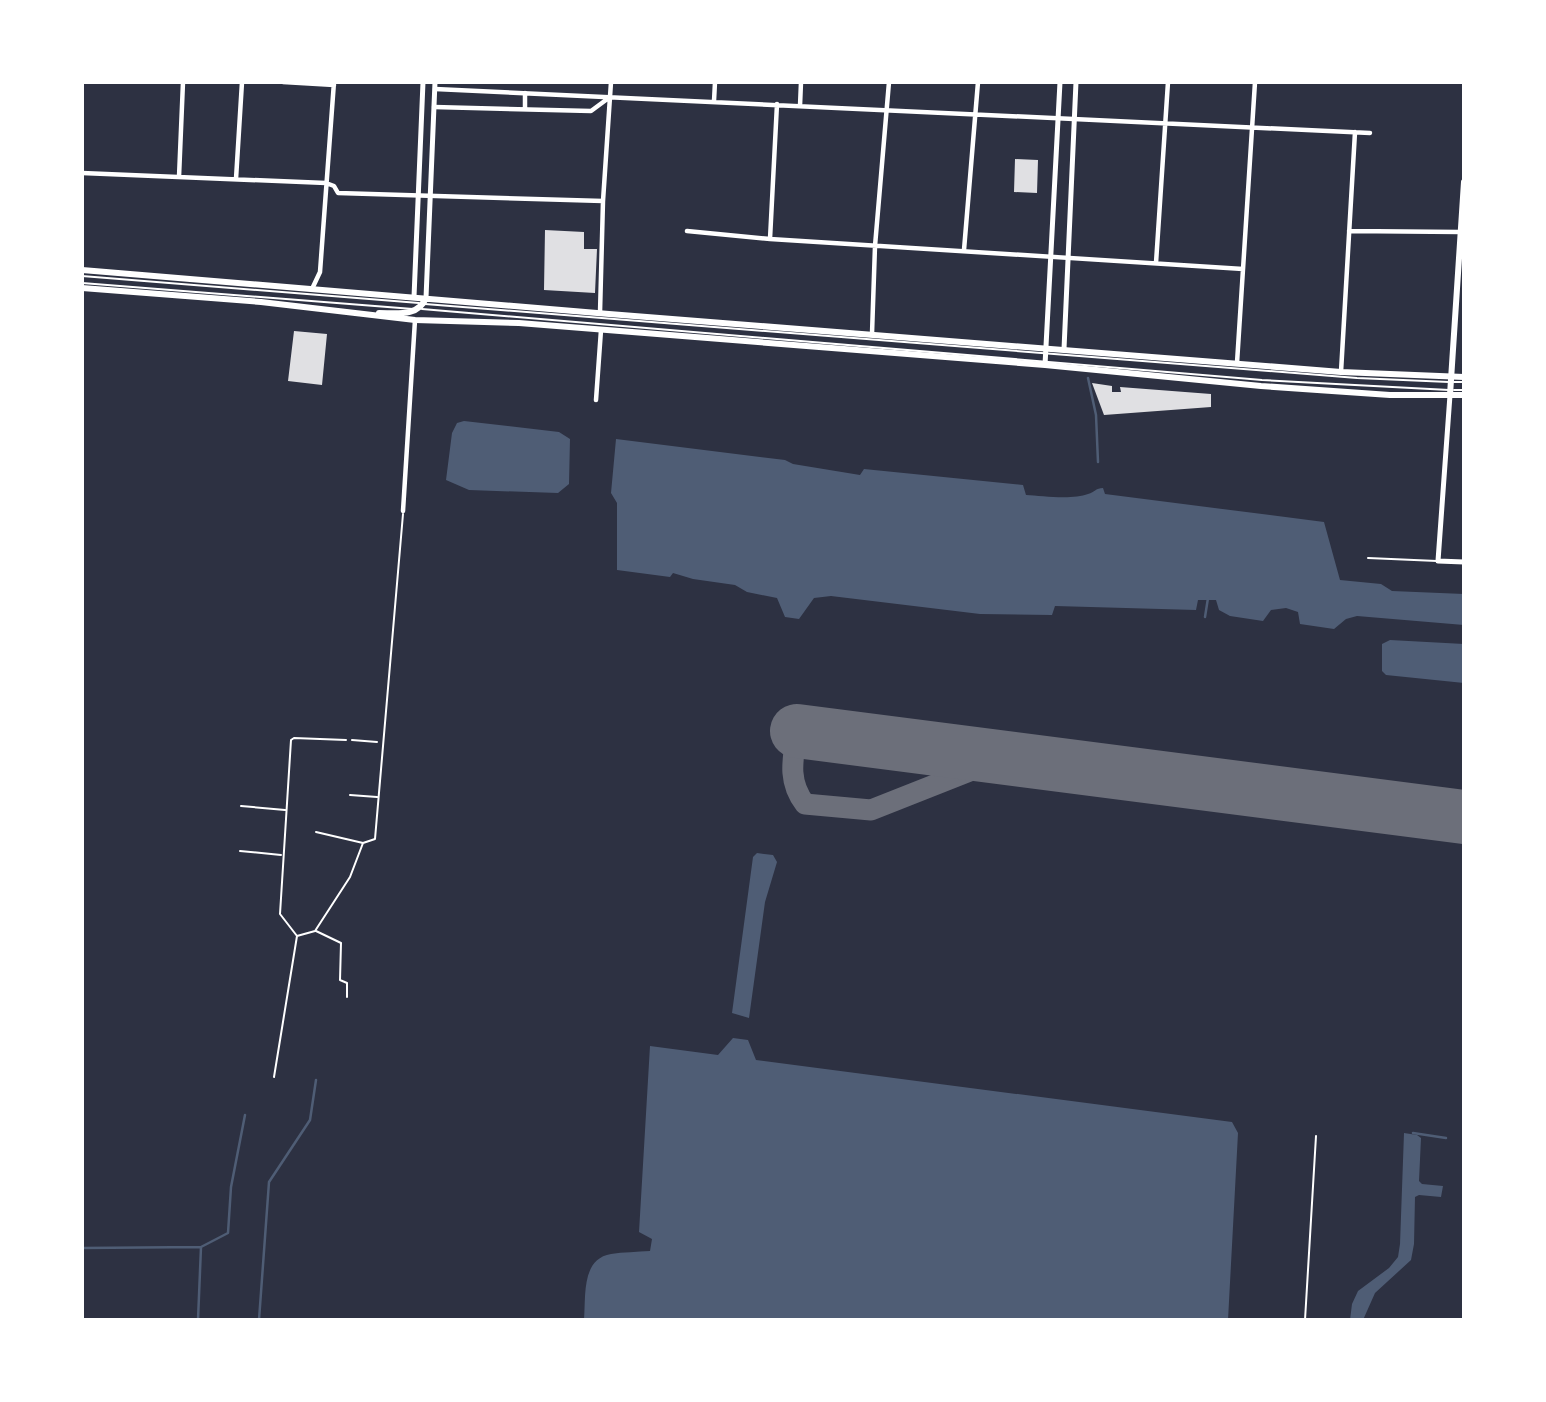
<svg xmlns="http://www.w3.org/2000/svg" width="1546" height="1402" viewBox="0 0 1546 1402" font-family="'Sofia Sans Condensed',sans-serif">
<rect width="100%" height="100%" fill="#2d3142"/>
<path fill="#4f5d75" d="M464,421l95,11 11,7 -1,45 -11,9 -89,-3 -23,-10 6,-47 5,-10z
M616,439l169,21 8,4 67,11 4,-6 159,16 3,10c16,1 47,5 62,-1 7,-2 8,-6 15,-6l2,6 219,28 16,58 41,4 11,7 72,3v31l-107,-9 -11,3 -12,10 -34,-5 -2,-12 -12,-4 -15,2 -8,11 -33,-5 -11,-6 -3,-10h-18l-2,10 -141,-4 -3,9 -72,-1 -149,-18 -17,2 -15,21 -14,-2 -8,-19 -30,-6 -12,-7 -42,-6 -20,-6 -3,4 -53,-7v-67l-6,-10z
M1390,640l74,4v39l-78,-8 -4,-4v-27z
M757,853l16,2 4,7 -12,40 -16,116 -17,-5 21,-156z
M733,1038l15,2 8,20 476,62 6,11 -10,187h-644c2,-24 -3,-61 27,-66 12,-2 26,-2 39,-3l2,-12 -13,-7 11,-186 68,9z
M1404,1133l13,2 4,3 -2,43 3,3 21,2 -2,11 -22,-2 -4,2 -1,47 -3,16 -36,33 -12,27h-13l2,-16 6,-13 31,-23 9,-11 2,-13z"/>
<g fill="none" stroke-linecap="round" stroke-linejoin="round">
<path stroke="#4f5d75" stroke-width="2.5" d="M1088,378l8,37 2,47
M1205,617l3,-19
M1413,1133l33,5
M201,1247l27,-14 3,-46 14,-72
M82,1248l119,-1 -3,73
M259,1320l10,-138 41,-62 6,-40"/>
<path stroke="#6c6f7a" stroke-width="21" d="M797,731c-4,27 -10,50 8,73l66,6 119,-47 19,-2 84,8"/>
<path stroke="#6c6f7a" stroke-width="54" d="M797,731l667,86"/>
</g>
<path fill="#e0e0e3" d="M1015,159l23,1 -1,33 -23,-1z
M545,230l39,2v17h13l-2,44 -51,-3z
M294,331l33,3 -5,51 -34,-4z
M1092,383l20,3v6h9l-1,-5 91,7v13l-107,8z"/>
<g fill="none" stroke-linecap="round" stroke-linejoin="round">
<path stroke="#fff" stroke-width="2" d="M352,740l25,2"/>
<path stroke="#fff" stroke-width="2" d="M82,276l337,27
M82,283l331,26
M425,304l932,74 92,4
M422,309l840,71 187,10
M1454,382h10
M1454,390h10
M1368,558l69,3
M350,795l27,2
M241,806l44,4
M316,832l47,11
M240,851l41,4
M316,931l25,12 -1,37 7,3v14
M297,936l18,-5 35,-54 13,-34 12,-4 28,-325
M274,1077l23,-141 -17,-22 11,-174 3,-2 52,2
M1305,1320l11,-184"/>
<path stroke="#fff" stroke-width="4.5" d="M283,82l51,3
M435,89l935,44
M714,101l1,-19
M800,106l1,-24
M434,107l157,4 19,-14
M525,109v-16
M82,173l244,10 8,3 4,7 265,8
M179,177l4,-95
M236,179l6,-97
M687,231l83,8 473,30
M1349,231l111,1
M770,239l7,-135
M964,250l14,-168
M1156,263l12,-181
M312,289l8,-17 14,-190
M600,313l3,-112 8,-119
M872,334l3,-88 14,-164
M1237,363l18,-281
M1341,372l14,-240
M596,400l5,-70
M403,511l12,-191"/>
<path stroke="#fff" stroke-width="5" d="M414,297l9,-215
M426,298l9,-216
M1064,349l12,-267
M1045,365l15,-283
M1450,395l-12,166 26,1"/>
<path stroke="#fff" stroke-width="6" d="M1450,395l14,-213"/>
<path stroke="#fff" stroke-width="6" d="M82,270l527,44 732,58 123,5
M82,288l179,14 154,18 104,3 526,42 216,21 129,9h74
M379,313c18,0 39,4 47,-15"/>
</g>
<rect width="1546" height="1402" fill="none" stroke="#ffffff" stroke-width="168"/>
</svg>
